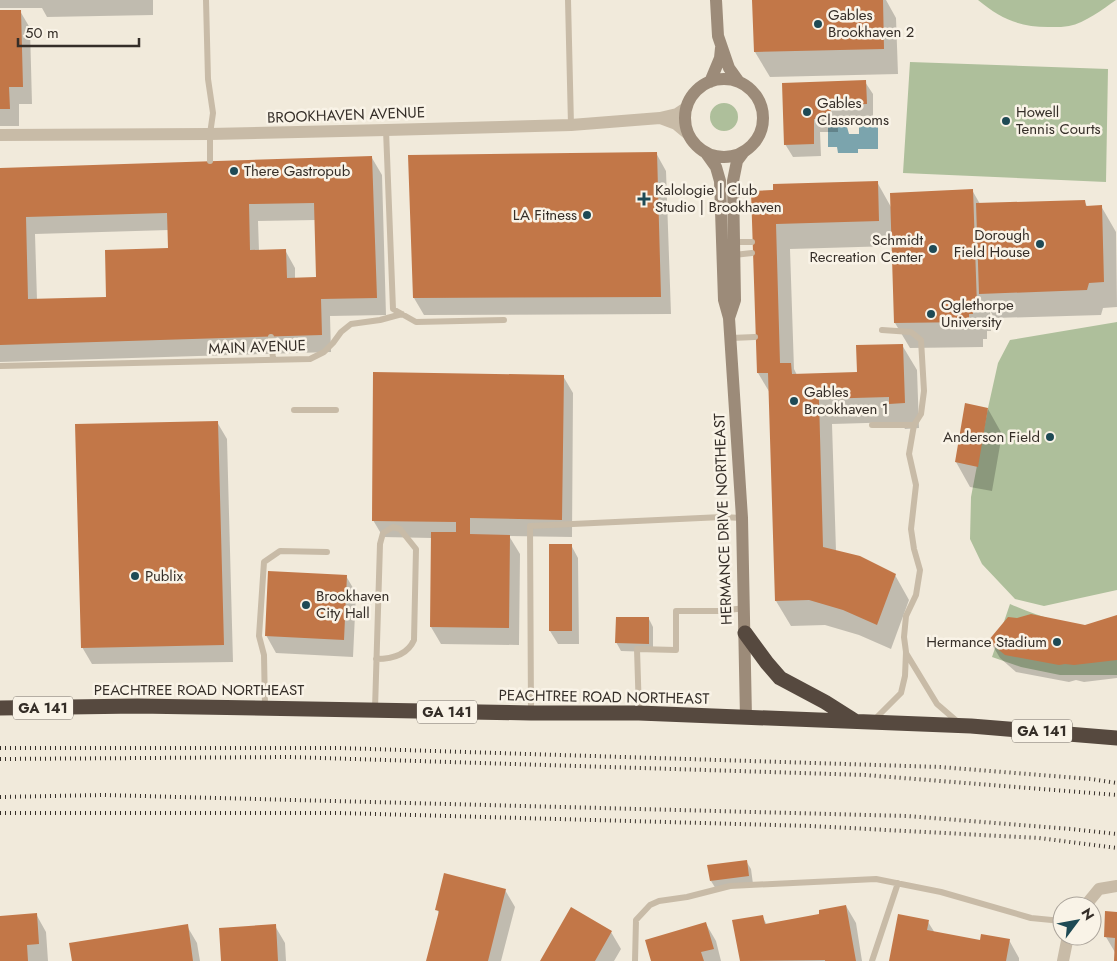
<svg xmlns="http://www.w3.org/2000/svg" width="1117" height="961" viewBox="0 0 1117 961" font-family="Jost,sans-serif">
<rect width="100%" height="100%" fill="#f1eadb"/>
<path fill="#aebf9b" d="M978,0h138c-13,9 -31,23 -47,26 -5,1 -11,1 -16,1 -31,1 -51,-7 -75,-27z
M910,62l198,7 -2,113 -203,-9z
M710 117a14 14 0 1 1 28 0a14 14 0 1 1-28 0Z
M1117,322v268l-73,16 -29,-7 -33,-35 -12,-25 1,-42 17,-89 10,-45 12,-23z
M1010,604c26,11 54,22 84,22 7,0 16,-3 23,-5v54h-57l-39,-8 -29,-10z"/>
<path fill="#7ba4ad" d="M859,123h19v26h-20v4h-20l-1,-6h-9v-20h19l2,7h10z"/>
<path fill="#0003" fill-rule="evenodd" d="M0,0h153v15l-106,2 -5,-9h-42z
M753,0h133l10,18 2,56 -128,3 -15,-25z
M0,11h20l10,17 2,76h-13v22h-19z
M865,82l8,12v22l-35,1v15h-18l1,24 -28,1 -8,-13 -2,-60z
M656,153l10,18 5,143 -247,1 -10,-17 -5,-142z
M372,158l10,17 4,140 -56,1 1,36 -331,10v-193zM316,220l2,58 -23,1v-11l-10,-18 -26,1 -1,-30zM169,230v19l-61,49 -71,2 -2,-66z
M877,182l14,25 81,-17 8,14 104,-3 4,7 13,-2 15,26 1,75 -14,1 -2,7 -107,3 -4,-8 1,21h-4v8h-4v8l-73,1 -15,-25 -2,-77 -103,3 4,120 3,6 62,-2 43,-28 15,25 2,58 -14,1 -4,-7 -69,2 4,127 59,24 14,25 -18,49 -32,-14 -34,-10 -34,1 -15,-25 -6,-208 -12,-20 -6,-181z
M563,376l10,17 -1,144 -63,-1 11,18 -1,91 -78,-1 -10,-17 1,-89 -49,-1 -10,-17z
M988,409l14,25 -10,57 -22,-4 -14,-25z
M217,422l10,17 6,223 -141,2 -10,-17z
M571,545l7,13 1,86h-21l-8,-13v-85z
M346,576l10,17 -3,64 -77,-4 -10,-18z
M1117,617v61l-33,4 -8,-2 -7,2 -53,-10 -16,-14 -10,-17 95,-15z
M649,619l4,8v25l-32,-1 -5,-9z
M746,861l5,8 2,15 -37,5 -5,-8z
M505,890l10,17 -14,54h-74l12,-47 -2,-5z
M846,906l10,17 6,38h-121l-7,-40 28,-5 5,9 54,-9z
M1117,913v48h-2l1,-7 -10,-17z
M36,914l10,18 2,29h-48v-44z
M928,922l7,11 46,9 28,-2 10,18v3h-129z
M706,924l10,17 5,20h-68z
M187,926l10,17 3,18h-127z
M275,926l10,17 1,18h-63z
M611,932l10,17 -7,12h-72z"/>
<path fill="#c27748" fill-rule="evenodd" d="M752,0h131l1,49 -130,3z
M0,10h21l2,77h-14l1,22h-10z
M866,80l1,24 -36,1v14h-17v25l-30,1 -2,-62z
M657,152l4,145 -248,1 -5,-143z
M372,156l5,142 -56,1 1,36 -322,10v-177zM314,203l2,74 -29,1 -1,-29 -36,1 -1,-46zM167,213l1,35 -63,2 1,47 -78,2 -2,-82z
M878,181l1,40 -103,3 4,139h11l1,11 65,-2 -1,-27 47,-1 2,59 -16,1v-7l-70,2 4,148 37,9 36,18 -19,51 -34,-15 -34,-10 -34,1 -7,-228h-11l-6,-182 22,-1v-6z
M973,189l4,117h-4v8h-4v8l-75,1 -4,-130z
M1085,200l1,6 16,-1 2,77 -15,1 -2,7 -108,4 -3,-91z
M373,372l191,3 -2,145 -92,-2v16l40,1 -1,93 -79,-1 1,-95h25v-10l-84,-1z
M965,403l23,5 -10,59 -23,-5z
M218,421l6,224 -143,3 -6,-224z
M549,544h23v87h-23z
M268,571l79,4 -3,65 -79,-4z
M1031,614l54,11 32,-10v45l-43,5 -9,-1 -6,1 -54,-10 -17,-14 20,-24 9,1z
M616,617h33v27l-34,-1z
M747,860l2,16 -39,5 -3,-16z
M444,873l62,16 -18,72h-62l13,-50 -4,-1z
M846,905l10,56h-31v-1l-85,1 -8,-41 31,-5 2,9 54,-10v-4z
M571,907l41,24 -17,30h-55z
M1105,911l12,1v49h-3l1,-23 -11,-1z
M37,913l2,31 -12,1 1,16h-28v-45z
M898,914l31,6 -2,10 53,10 1,-6 29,5 -4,22h-117z
M706,922l8,27 -13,3 3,9h-53l-6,-21z
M188,924l5,37h-121l-3,-18z
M276,924l2,37h-57l-2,-33z"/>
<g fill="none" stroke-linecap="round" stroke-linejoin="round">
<path stroke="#c8bba7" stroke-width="6" d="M206,0l2,79 5,34 -3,21v27
M568,0l3,125
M386,130l7,179 23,13 88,-2
M734,242h18
M734,255l18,-2
M882,330l29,2 10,8 3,51 -3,23 -7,11
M271,337l2,22
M731,338l24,-1
M0,366l310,-7 14,-7 9,-9 8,-11 10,-8 29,-4 22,-6
M294,410h42
M872,425h42l-5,29 7,31 -5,44 3,20 6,21 -4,25 -10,21 -2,21 2,15 -1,24 -4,17 -27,27
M906,653l31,51 22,19
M265,707l-1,-52 -5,-19 5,-74 16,-11 47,1
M375,709l5,-165 3,-11 10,-6 7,2 16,20 -2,91c-7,16 -23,19 -38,19
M531,713l-1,-187 192,-9 20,1
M639,713l-2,-64 39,1v-39h44l25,-3
M635,961l1,-41 14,-15 9,-4 28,-4 43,-11 146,-7 65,13 90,26 31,3
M872,961l26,-78"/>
<path stroke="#c8bba7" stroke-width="12" d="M660,118l17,-4 9,-6
M0,135l210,-1 176,-4 185,-5 89,-7 16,6 12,10
M1085,906l14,-17 18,-3
M1063,961l5,-25"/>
<path stroke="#9c8b79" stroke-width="12" d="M716,0l2,36 11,32 10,14
M685 118a39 39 0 1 1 78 0a39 39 0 1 1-78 0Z
M710,82l10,-24 1,-10
M706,153l10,14 4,14 4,119 5,18 13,200 4,200
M729,318l6,-18 -2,-119 4,-20 6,-8"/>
<path stroke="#56493f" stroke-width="15" d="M745,633l22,30 13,15 45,24 30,19
M0,708l138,-2 393,7h108l332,13 146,12"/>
<path stroke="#352e28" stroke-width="4" stroke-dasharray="1 4" stroke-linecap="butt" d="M0,748h339l601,19 151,12 26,4
M0,759l290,-2 575,18 252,20
M0,797l103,-2 804,21 164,13 46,5
M0,813h340l471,13 228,12 78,10"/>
</g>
<g fill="#1e4a55" stroke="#f9f3e7" stroke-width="2">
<circle cx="818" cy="24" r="5"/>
<circle cx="807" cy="112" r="5"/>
<circle cx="1006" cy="121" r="5"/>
<circle cx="234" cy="171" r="5"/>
<path d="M641.5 191.5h5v5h5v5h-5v5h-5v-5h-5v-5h5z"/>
<circle cx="587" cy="215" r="5"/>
<circle cx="1040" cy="244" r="5"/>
<circle cx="933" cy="249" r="5"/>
<circle cx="931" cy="314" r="5"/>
<circle cx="794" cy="401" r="5"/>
<circle cx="1050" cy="437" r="5"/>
<circle cx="135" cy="576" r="5"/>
<circle cx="306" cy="605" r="5"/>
<circle cx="1057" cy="642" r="5"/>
</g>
<g text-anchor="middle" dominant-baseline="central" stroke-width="5" stroke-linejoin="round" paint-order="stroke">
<g fill="#f9f3e7" stroke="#706961" stroke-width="1">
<rect x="13" y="696.5" width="60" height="23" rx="4"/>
<rect x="417" y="700.5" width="60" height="23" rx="4"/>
<rect x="1012" y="719.5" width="60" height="23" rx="4"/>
</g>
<g font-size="14" font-weight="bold" fill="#352e28">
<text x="43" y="708">GA 141</text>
<text x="447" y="712">GA 141</text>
<text x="1042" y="731">GA 141</text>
</g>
<g font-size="15" fill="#352e28" stroke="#f9f3e7" text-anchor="start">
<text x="828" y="15">Gables<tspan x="828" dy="17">Brookhaven 2</tspan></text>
<text x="817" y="103">Gables<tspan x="817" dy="17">Classrooms</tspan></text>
<text x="1016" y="112">Howell<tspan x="1016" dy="17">Tennis Courts</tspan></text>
<text x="244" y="171">There Gastropub</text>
<text x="655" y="190">Kalologie | Club<tspan x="655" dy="17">Studio | Brookhaven</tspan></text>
<text x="577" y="215" text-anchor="end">LA Fitness</text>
<text x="1030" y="235" text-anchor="end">Dorough<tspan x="1030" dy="17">Field House</tspan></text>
<text x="923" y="240" text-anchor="end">Schmidt<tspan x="923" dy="17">Recreation Center</tspan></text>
<text x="941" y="305">Oglethorpe<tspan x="941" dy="17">University</tspan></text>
<text x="804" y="392">Gables<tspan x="804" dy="17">Brookhaven 1</tspan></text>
<text x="1040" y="437" text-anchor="end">Anderson Field</text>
<text x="145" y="576">Publix</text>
<text x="316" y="596">Brookhaven<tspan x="316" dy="17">City Hall</tspan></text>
<text x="1047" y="642" text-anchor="end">Hermance Stadium</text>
</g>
<g font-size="15" fill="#352e28" stroke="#f9f3e7">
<text transform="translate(346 115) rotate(-2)">BROOKHAVEN AVENUE</text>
<text transform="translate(257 347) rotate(-2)">MAIN AVENUE</text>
<text transform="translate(723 519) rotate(-92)">HERMANCE DRIVE NORTHEAST</text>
<text x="199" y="690">PEACHTREE ROAD NORTHEAST</text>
<text transform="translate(604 697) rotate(1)">PEACHTREE ROAD NORTHEAST</text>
</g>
</g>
<g transform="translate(1077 921) rotate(58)"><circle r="24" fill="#f9f3e7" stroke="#aba49b"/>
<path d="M0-4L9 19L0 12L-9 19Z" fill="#1e4a55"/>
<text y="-8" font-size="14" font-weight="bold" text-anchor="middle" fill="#352e28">N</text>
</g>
<path d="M18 38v8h121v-8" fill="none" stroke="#352e28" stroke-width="2.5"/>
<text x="25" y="38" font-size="15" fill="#352e28" stroke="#f9f3e7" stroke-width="4" paint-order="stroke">50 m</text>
</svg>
